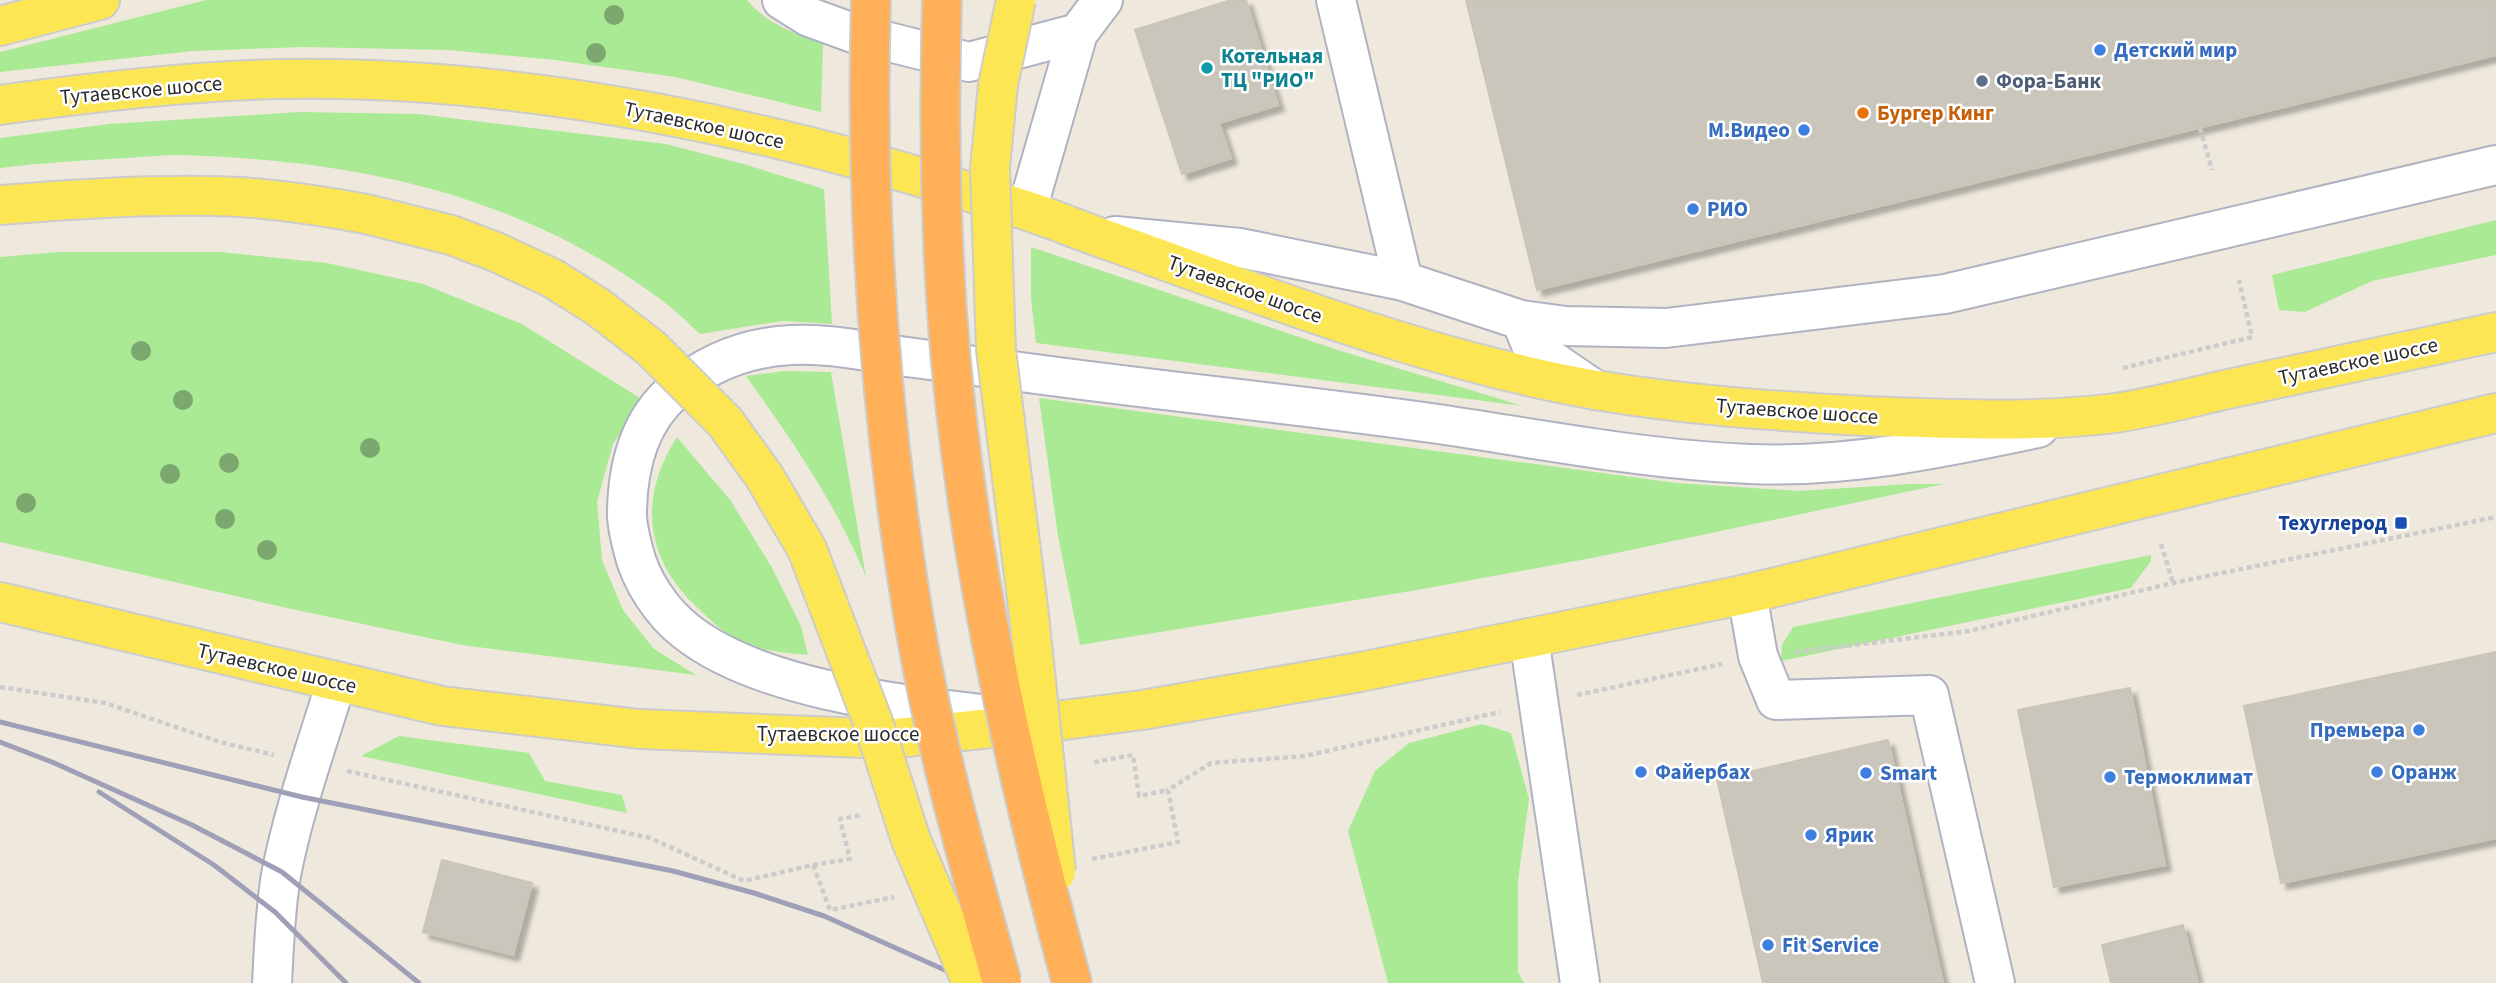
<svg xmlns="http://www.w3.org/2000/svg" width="2496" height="983" viewBox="0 0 2496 983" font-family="'Source Sans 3',sans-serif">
<defs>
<filter id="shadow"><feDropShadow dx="6" dy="6" stdDeviation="2" flood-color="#0004"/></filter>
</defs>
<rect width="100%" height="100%" fill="#efe9dd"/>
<path fill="#aaea95" d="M206,0h541c20,24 47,33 76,44l-2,68 -146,-35 -120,-17 -107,-10 -146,-3 -109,4 -193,21v-20z
M300,112l118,2 248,30 81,21 77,24 8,135 -50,-3 -82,13c-13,-12 -26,-25 -40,-35 -142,-106 -307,-139 -480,-144 -18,0 -35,2 -53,3 -43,2 -85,5 -127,10v-30l109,-14z
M2496,220v35l-124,26 -67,31 -26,-2 -7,-35z
M1031,247l310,104 182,55 -487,-63 -5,-44z
M59,252h162l106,11 96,21 99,40 121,76 -30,44 -16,58 5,58 21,50 31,39 42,26 -234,-30 -175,-37 -287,-66v-285z
M784,371l47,1 35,205c-30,-73 -74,-137 -120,-201z
M1039,398l638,85 122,8 111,-7h34l-347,73 -180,33 -337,55 -22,-109z
M677,437l54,64 40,65 30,60 7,29c-22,-2 -44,-4 -64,-12 -17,-8 -30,-19 -43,-32 -56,-50 -64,-112 -24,-174z
M2151,555v6l-20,27 -350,73 1,-16 11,-18z
M1482,724l29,9 18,66 -11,82v91l6,11h-136l-40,-152 27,-60 34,-28z
M399,736l130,17 16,28 77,14 5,18 -266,-57z"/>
<path fill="#cac6bc" stroke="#cbc5b6" stroke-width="2" filter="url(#shadow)" d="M1231,0h15l32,105 -59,18 12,35 -49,16 -47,-144z
M1466,0h1030v55l-959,235z
M2496,652v186l-215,45 -37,-177z
M2130,688l35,177 -111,22 -36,-177z
M1888,740l55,243h-180l-46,-204z
M442,860l90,23 -19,72 -90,-23z
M2183,925l15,58h-87l-9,-38z"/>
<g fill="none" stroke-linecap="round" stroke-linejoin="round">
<defs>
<path id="minor" d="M782,0l27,17 44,16 116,29 109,-29
M1336,0l67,281 118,39 45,6 100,2 279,-34 551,-129
M1027,210l51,-177 25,-33
M1115,236l125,12 163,33
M1521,320l11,27 63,43
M1747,594l11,62 18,44 153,-5 66,288
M1529,638l51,345
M1014,718c-97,-12 -249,-25 -327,-86 -25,-19 -47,-52 -54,-83 -3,-13 -7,-26 -6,-39 1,-44 12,-88 46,-118 34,-29 74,-45 119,-47 33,-2 67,5 100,10 53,7 106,14 159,21 127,17 253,29 380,47 104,15 213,37 319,41 98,4 192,-16 288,-36
M272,983c2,-36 3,-72 9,-108 12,-63 36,-131 55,-192"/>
<path id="major" d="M0,26l100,-26
M0,105c93,-13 187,-24 281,-26 244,-5 511,53 741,130 29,9 56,21 85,31 161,57 320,120 489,150 88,15 178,21 268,26 80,3 163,7 243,-2 42,-5 84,-17 126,-26 87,-19 175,-37 263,-56
M0,205c79,-6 160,-12 240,-8 42,3 84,9 126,17
M0,602l442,104 198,23 248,10 160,-17 94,-12 218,-38 169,-34 218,-44 749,-181"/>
<path id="highway" d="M1065,957l7,26"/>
</defs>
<use href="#minor" stroke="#b1b2c1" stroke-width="42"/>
<use href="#major" stroke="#ccc" stroke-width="42"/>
<use href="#highway" stroke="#ccc" stroke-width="42"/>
<path stroke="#ccc" stroke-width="4.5" stroke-dasharray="5 3.5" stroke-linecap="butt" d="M2200,128l12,42
M2123,368l129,-31 -13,-57
M2161,544l12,39
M1796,652l173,-21 204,-48 323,-66
M0,687l105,16 115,39 54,13
M1577,695l145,-31
M1094,762l39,-7 6,41 29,-6
M347,771l303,67 94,43 69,-16 17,45 64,-13
M1092,859l86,-17 -10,-52 43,-27 94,-7 195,-44
M813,865l37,-6 -10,-40 22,-4"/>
<use href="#minor" stroke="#fff" stroke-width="38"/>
<use href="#major" stroke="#fde654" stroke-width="38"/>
<use href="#highway" stroke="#ffb058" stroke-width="38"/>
<path stroke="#9fa0b8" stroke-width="5" d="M0,722l302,75 371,74 81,22 70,23 150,67
M0,742l52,20 140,63 90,47 137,111
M99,792l115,73 61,47 71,71"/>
<defs>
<path id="major-bridge" d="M1016,0l-18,85 -8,83 6,182 33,265 27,257
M366,214l85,21 45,17 56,26 46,29 53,41 74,74 39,54 43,73 66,173 38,118 61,143"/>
<path id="highway-bridge" d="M871,0c-6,202 8,403 40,602 20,129 56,256 91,381
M942,0c-3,104 -2,209 5,312 15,218 62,434 118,645"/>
</defs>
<use href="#major-bridge" stroke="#ccc" stroke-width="42" stroke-linecap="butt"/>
<use href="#highway-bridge" stroke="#ccc" stroke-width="42" stroke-linecap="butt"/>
<use href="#major-bridge" stroke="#fde654" stroke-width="38"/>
<use href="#highway-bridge" stroke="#ffb058" stroke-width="38"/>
</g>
<g fill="#7ca76e">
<circle cx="614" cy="15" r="10"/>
<circle cx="596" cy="53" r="10"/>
<circle cx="141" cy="351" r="10"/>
<circle cx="183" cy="400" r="10"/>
<circle cx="370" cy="448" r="10"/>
<circle cx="229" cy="463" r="10"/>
<circle cx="170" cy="474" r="10"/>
<circle cx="26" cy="503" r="10"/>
<circle cx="225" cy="519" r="10"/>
<circle cx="267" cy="550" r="10"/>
</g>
<g fill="#3f7fe0" stroke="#fff" stroke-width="2.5">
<circle cx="2100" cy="50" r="7"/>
<circle cx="1804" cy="130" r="7"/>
<circle cx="1693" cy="209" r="7"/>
<circle cx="2419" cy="730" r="7"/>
<circle cx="1641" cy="772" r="7"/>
<circle cx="2377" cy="772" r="7"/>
<circle cx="1866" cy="773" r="7"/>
<circle cx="2110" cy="777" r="7"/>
<circle cx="1811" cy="835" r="7"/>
<circle cx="1768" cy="945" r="7"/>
</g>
<circle fill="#0f9aa8" stroke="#fff" stroke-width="2.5" cx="1207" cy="68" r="7"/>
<circle fill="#5c6f8a" stroke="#fff" stroke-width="2.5" cx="1982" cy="81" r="7"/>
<circle fill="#e8710a" stroke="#fff" stroke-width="2.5" cx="1863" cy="113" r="7"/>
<rect fill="#1a4fb4" stroke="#fff" stroke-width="2.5" x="2394" y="516" width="14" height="14" rx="3.5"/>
<g text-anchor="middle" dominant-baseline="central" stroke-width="5" stroke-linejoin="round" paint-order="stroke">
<g font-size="21" font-weight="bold" fill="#366cbe" stroke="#fff" text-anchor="start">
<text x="2114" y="50">Детский мир</text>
<text x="1790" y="130" text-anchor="end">М.Видео</text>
<text x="1707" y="209">РИО</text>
<text x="2405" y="730" text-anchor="end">Премьера</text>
<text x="1655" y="772">Файербах</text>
<text x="2391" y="772">Оранж</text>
<text x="1880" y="773">Smart</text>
<text x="2124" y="777">Термоклимат</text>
<text x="1825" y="835">Ярик</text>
<text x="1782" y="945">Fit Service</text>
</g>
<g font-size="21" font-weight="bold" fill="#0d838f" stroke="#fff" text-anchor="start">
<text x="1221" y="56">Котельная<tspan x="1221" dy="24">ТЦ "РИО"</tspan></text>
</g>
<g font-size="21" font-weight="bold" fill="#4e5e75" stroke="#fff" text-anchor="start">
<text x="1996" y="81">Фора-Банк</text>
</g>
<g font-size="21" fill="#2c2c2c" stroke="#fff">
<text transform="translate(141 90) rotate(-5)">Тутаевское шоссе</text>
<text transform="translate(704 125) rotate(12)">Тутаевское шоссе</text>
<text transform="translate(1245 289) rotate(20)">Тутаевское шоссе</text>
<text transform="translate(2358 361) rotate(-12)">Тутаевское шоссе</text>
<text transform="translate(1797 411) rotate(4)">Тутаевское шоссе</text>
<text transform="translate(277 668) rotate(13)">Тутаевское шоссе</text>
<text x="838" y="734">Тутаевское шоссе</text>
</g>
<g font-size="21" font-weight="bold" fill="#c56008" stroke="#fff" text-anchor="start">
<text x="1877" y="113">Бургер Кинг</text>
</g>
<g font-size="21" font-weight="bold" fill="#164399" stroke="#fff" text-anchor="end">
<text x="2387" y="523">Техуглерод</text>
</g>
</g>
</svg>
